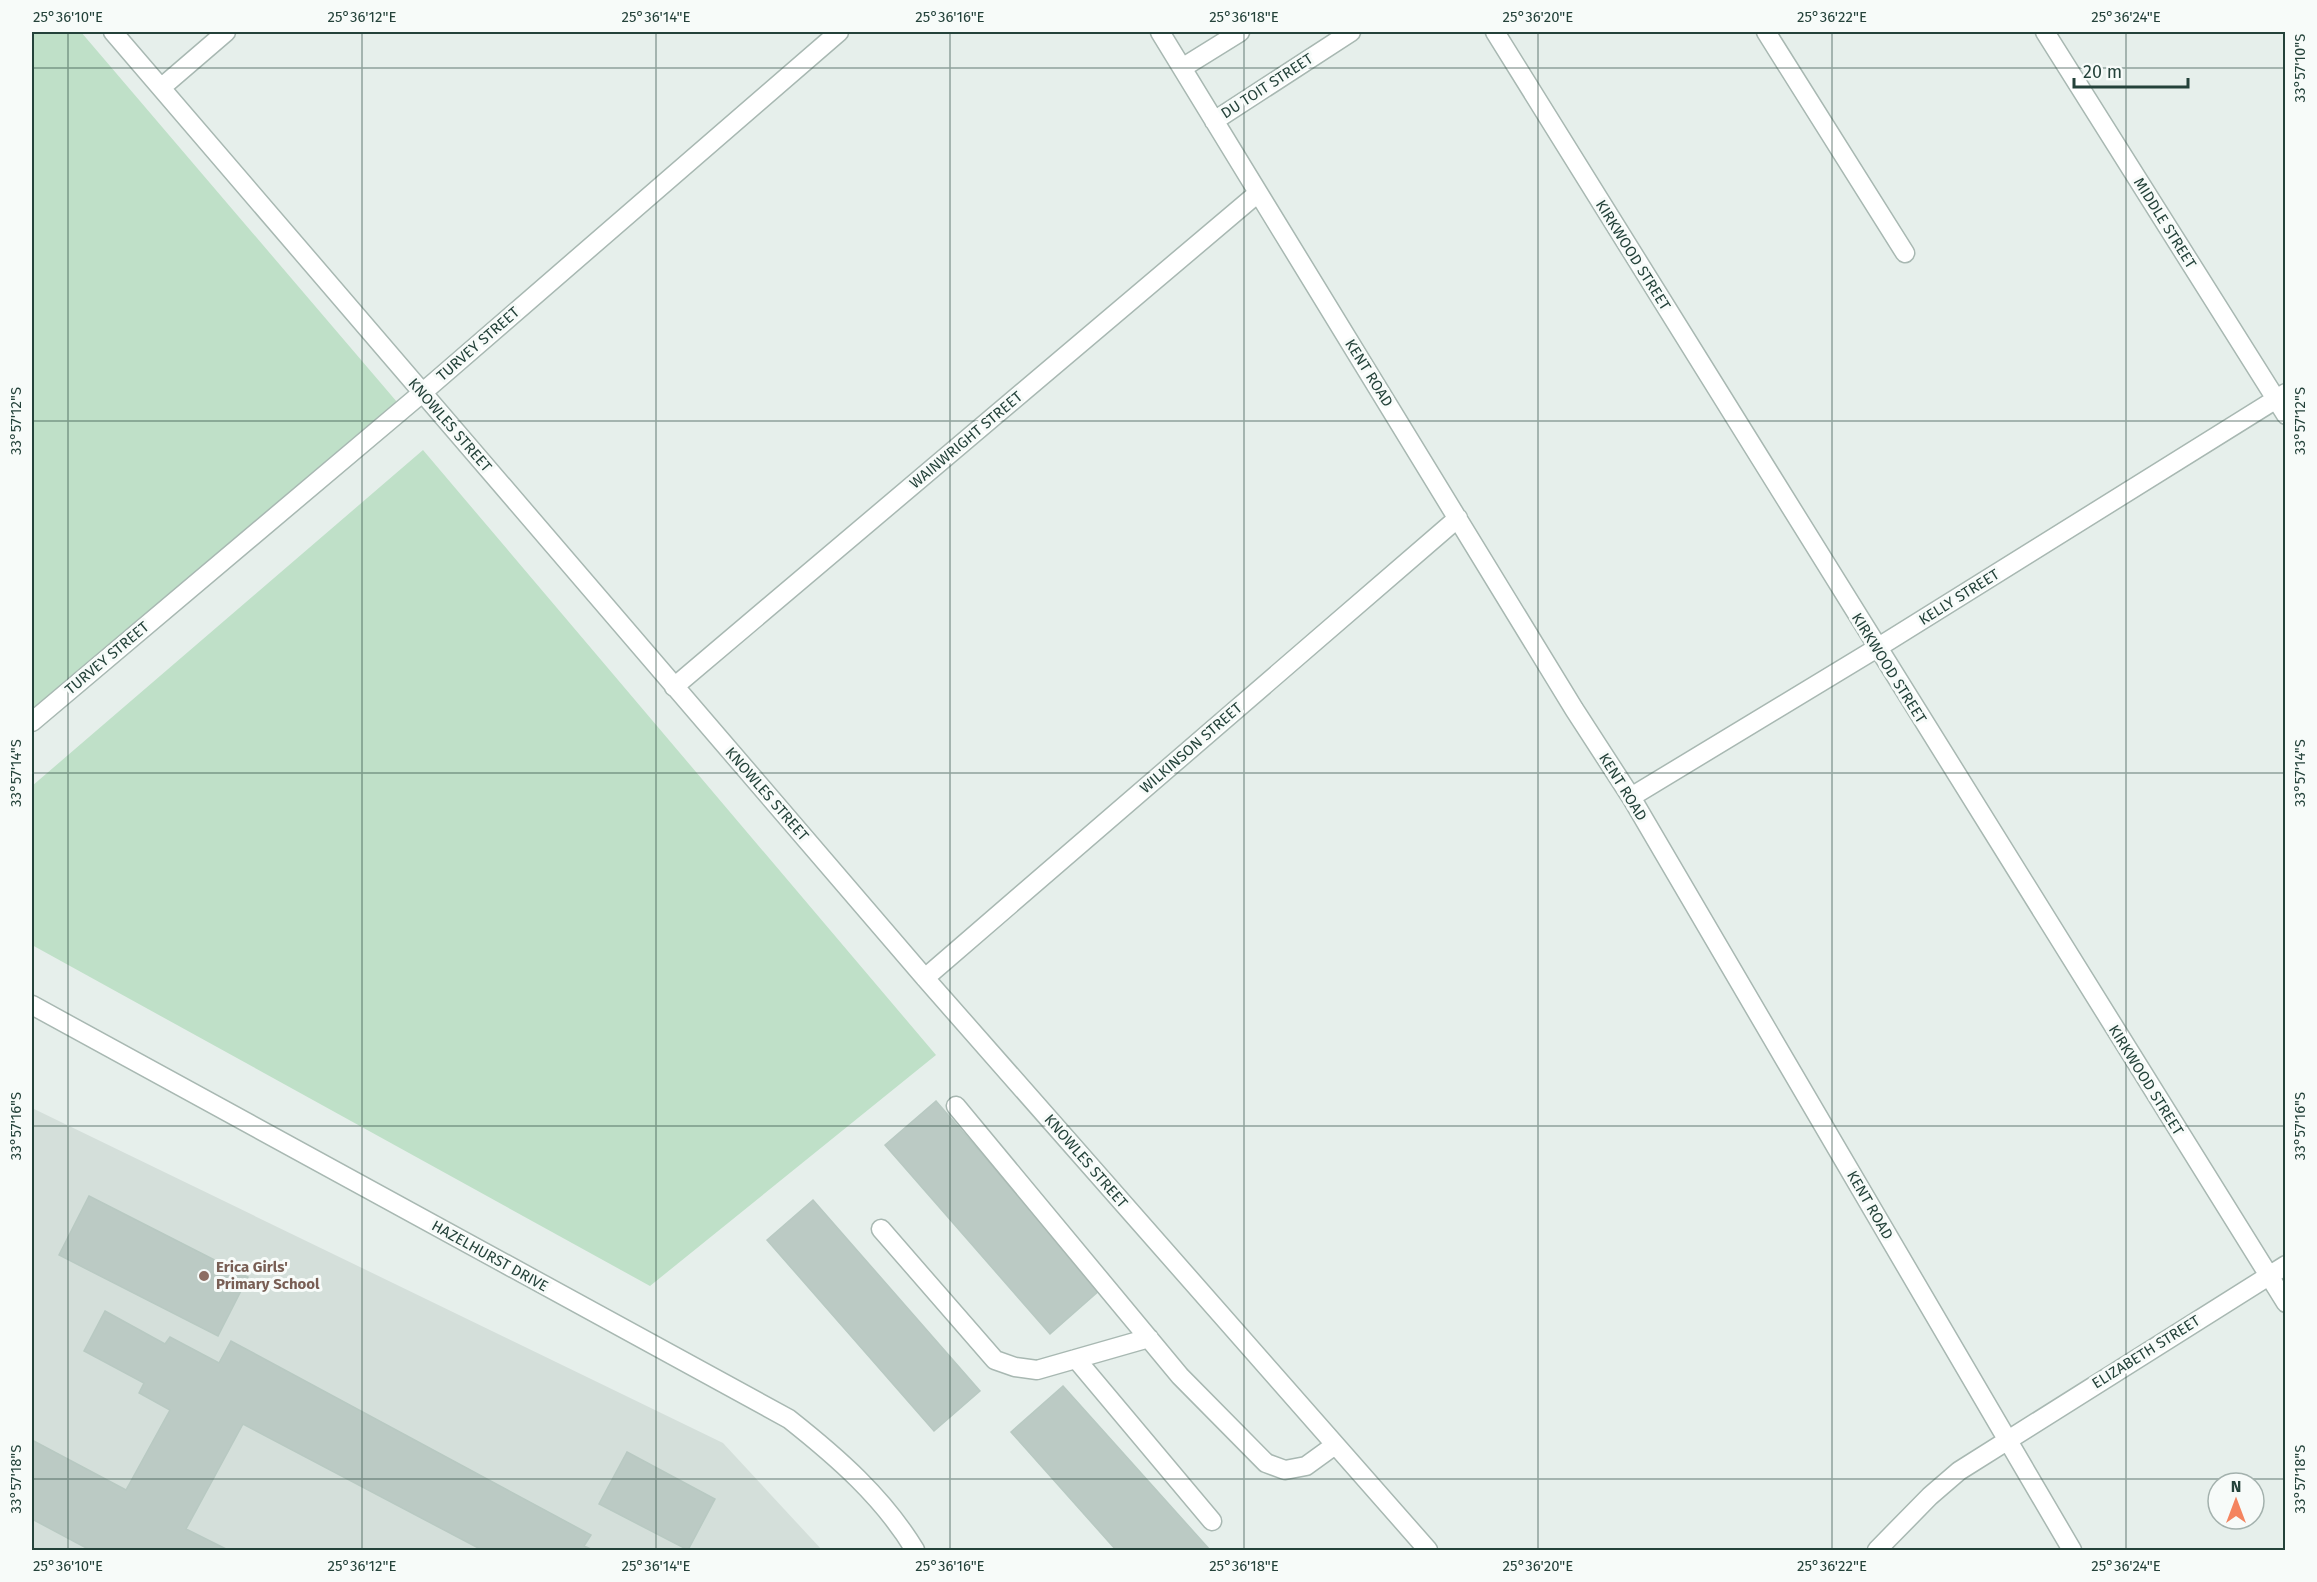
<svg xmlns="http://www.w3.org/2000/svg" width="2317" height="1582" viewBox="0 0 2317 1582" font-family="'Fira Sans',sans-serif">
<rect width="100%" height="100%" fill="#e6efeb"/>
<path fill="#d4dfda" d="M32,1108l691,335 99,107h-790z"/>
<path fill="#bfe0c8" d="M32,32h49l316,370 -365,315z
M423,450l513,605 -286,231 -618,-341v-159z"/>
<path fill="#bbcac4" stroke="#b8c9c2" stroke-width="1.5" d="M936,1101l164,189 -50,44 -165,-189z
M89,1196l159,81 -30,59 -159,-81z
M813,1200l167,191 -46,40 -167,-191z
M105,1311l60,33 5,-7 49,26 12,-22 360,194 -7,11 9,4h-111l-239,-126 -57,105 42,21h-138l-58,-31v-79l94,50 44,-80 -31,-17 5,-10 -60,-32z
M1063,1386l147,164h-94l-105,-118z
M627,1452l88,47 -27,51 -89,-46z"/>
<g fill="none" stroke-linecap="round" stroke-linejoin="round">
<defs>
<path id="minor" d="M113,32l812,946 503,572
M1160,32l414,677 57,88 441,753
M1495,32l791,1271
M1766,32l139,221
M2045,32l241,383
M1182,68l58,-36
M162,87l64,-55
M1214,121l137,-89
M674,687l584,-494
M32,722l390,-329 417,-361
M1631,797l246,-149 409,-255
M925,978l533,-460
M32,1005l757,414c48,38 94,78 126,131
M956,1106l224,270 86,87 19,7 21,-4 29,-21
M881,1229l114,131 20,7 22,3 112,-32
M1076,1359l136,162
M1877,1550l53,-54 29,-25 327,-206"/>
</defs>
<use href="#minor" stroke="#a8b8b2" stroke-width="21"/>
<use href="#minor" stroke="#fff" stroke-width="18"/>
</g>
<path fill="none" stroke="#24423a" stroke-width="1.5" stroke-opacity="0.45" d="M68,32v1518M362,32v1518M656,32v1518M950,32v1518M1244,32v1518M1538,32v1518M1832,32v1518M2126,32v1518M32,68h2254M32,421h2254M32,773h2254M32,1126h2254M32,1479h2254"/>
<circle fill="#8d6e63" stroke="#f7fbf9" stroke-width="2" cx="204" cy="1276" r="6"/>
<g text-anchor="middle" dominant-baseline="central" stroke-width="6" stroke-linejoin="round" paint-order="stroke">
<g font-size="15" fill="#24423a" stroke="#f7fbf9">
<text transform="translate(1267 86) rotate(-33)">DU TOIT STREET</text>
<text transform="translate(2165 223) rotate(58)">MIDDLE STREET</text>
<text transform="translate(1633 255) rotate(58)">KIRKWOOD STREET</text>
<text transform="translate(478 344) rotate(-41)">TURVEY STREET</text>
<text transform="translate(1369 373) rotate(58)">KENT ROAD</text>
<text transform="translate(450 425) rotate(49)">KNOWLES STREET</text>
<text transform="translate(966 440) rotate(-40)">WAINWRIGHT STREET</text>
<text transform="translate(1959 597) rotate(-32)">KELLY STREET</text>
<text transform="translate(107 658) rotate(-40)">TURVEY STREET</text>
<text transform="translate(1889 668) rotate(58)">KIRKWOOD STREET</text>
<text transform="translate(1191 748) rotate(-41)">WILKINSON STREET</text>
<text transform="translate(1623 787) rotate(58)">KENT ROAD</text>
<text transform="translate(767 794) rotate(49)">KNOWLES STREET</text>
<text transform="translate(2146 1080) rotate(58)">KIRKWOOD STREET</text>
<text transform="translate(1086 1161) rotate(49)">KNOWLES STREET</text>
<text transform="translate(1870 1205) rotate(60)">KENT ROAD</text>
<text transform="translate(490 1256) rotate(29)">HAZELHURST DRIVE</text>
<text transform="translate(2146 1352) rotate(-32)">ELIZABETH STREET</text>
</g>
<g font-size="15" font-weight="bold" fill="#785e54" stroke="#f7fbf9" text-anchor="start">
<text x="216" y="1267">Erica Girls'<tspan x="216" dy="17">Primary School</tspan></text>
</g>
</g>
<rect width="2317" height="1582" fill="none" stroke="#f7fbf9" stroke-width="66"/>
<g transform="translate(2236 1501)"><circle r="28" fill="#f7fbf9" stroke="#a3b1ad" stroke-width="1.5"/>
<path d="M0-4.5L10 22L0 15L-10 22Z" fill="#f4845f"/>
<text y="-9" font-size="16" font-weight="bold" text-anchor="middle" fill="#24423a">N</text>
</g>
<path d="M2074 78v9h114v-9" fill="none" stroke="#24423a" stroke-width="3"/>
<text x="2083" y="78" font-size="18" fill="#24423a" stroke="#f7fbf9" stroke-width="4.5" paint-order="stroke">20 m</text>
<rect x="33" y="33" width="2251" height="1516" fill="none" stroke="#24423a" stroke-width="2"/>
<g font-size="15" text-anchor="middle" fill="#24423a">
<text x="68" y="22">25°36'10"E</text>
<text x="362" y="22">25°36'12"E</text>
<text x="656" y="22">25°36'14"E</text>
<text x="950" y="22">25°36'16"E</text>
<text x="1244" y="22">25°36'18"E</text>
<text x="1538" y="22">25°36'20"E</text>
<text x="1832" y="22">25°36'22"E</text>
<text x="2126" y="22">25°36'24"E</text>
<text transform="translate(2300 68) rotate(-90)" y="5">33°57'10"S</text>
<text transform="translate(16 421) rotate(-90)" y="5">33°57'12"S</text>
<text transform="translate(2300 421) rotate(-90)" y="5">33°57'12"S</text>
<text transform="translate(16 773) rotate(-90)" y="5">33°57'14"S</text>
<text transform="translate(2300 773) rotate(-90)" y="5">33°57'14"S</text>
<text transform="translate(16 1126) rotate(-90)" y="5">33°57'16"S</text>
<text transform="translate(2300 1126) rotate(-90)" y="5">33°57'16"S</text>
<text transform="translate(16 1479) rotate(-90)" y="5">33°57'18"S</text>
<text transform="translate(2300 1479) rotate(-90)" y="5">33°57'18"S</text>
<text x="68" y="1571">25°36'10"E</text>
<text x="362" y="1571">25°36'12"E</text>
<text x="656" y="1571">25°36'14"E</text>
<text x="950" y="1571">25°36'16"E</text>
<text x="1244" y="1571">25°36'18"E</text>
<text x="1538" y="1571">25°36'20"E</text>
<text x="1832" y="1571">25°36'22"E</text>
<text x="2126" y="1571">25°36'24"E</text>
</g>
</svg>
